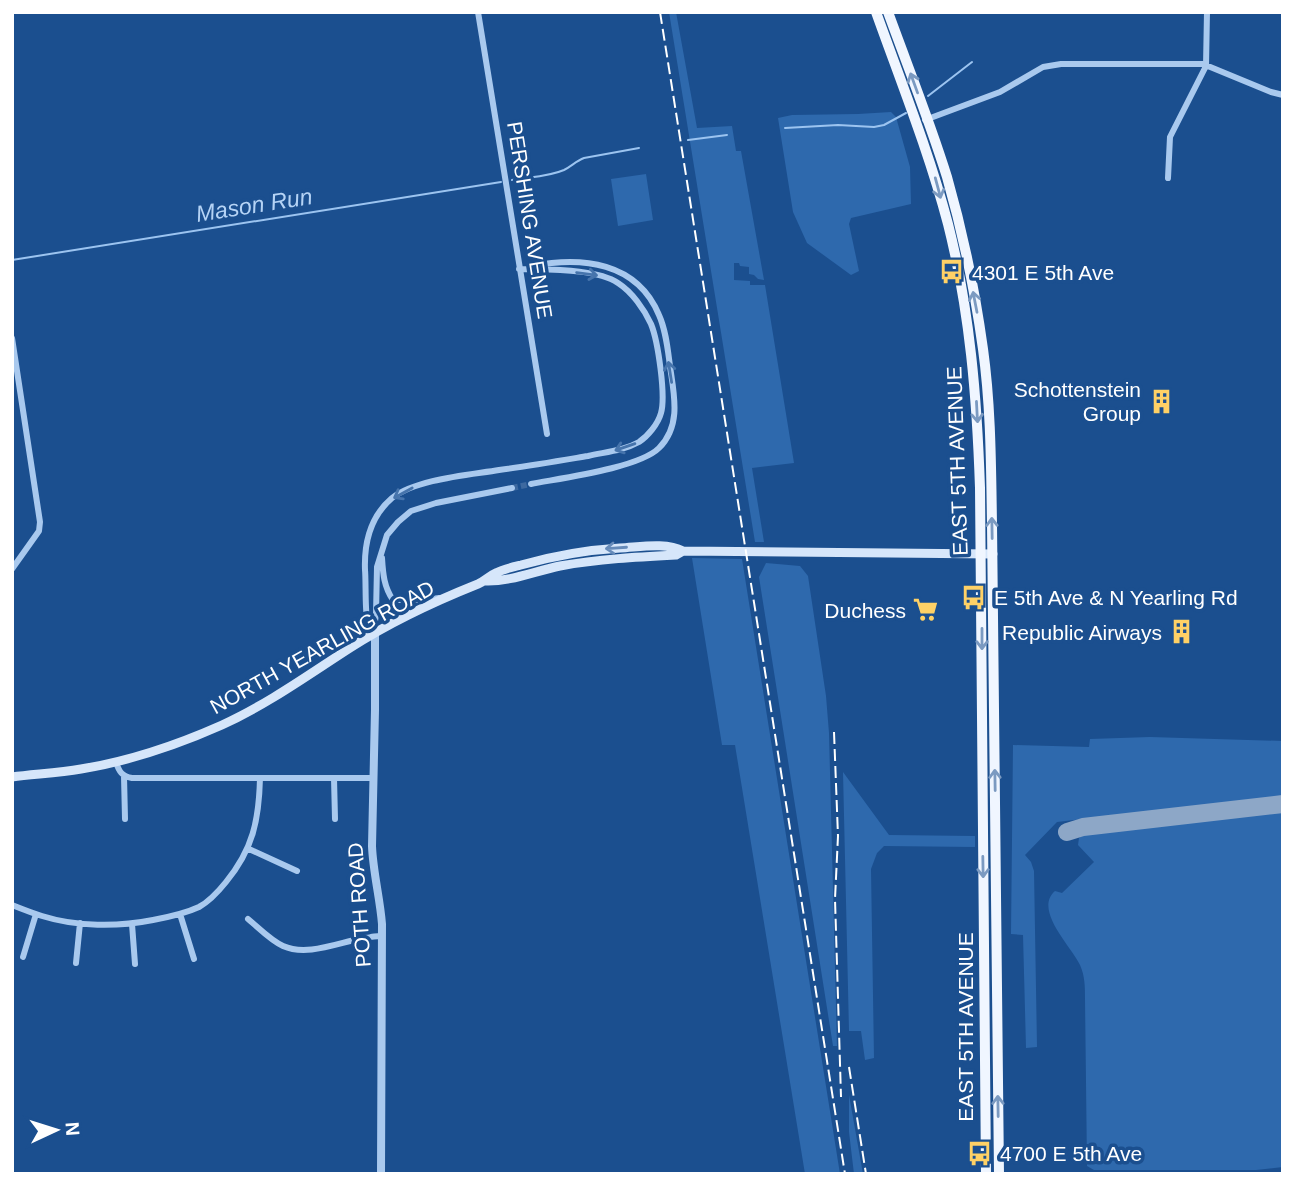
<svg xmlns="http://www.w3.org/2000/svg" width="1295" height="1186" viewBox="0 0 1295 1186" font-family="Arial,sans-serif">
<rect width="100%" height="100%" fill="#1b4f8f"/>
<path fill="#2e69ad" d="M669,12h7l21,116 35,-2 4,25h5l23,129 -6,-1 -4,-4 -5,-1v-7l-9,-1 -1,-3h-5v17l16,1v4h15l29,178 -42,5 12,74h-9z
M891,112l5,5 14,50 1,37 -60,14 -2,6 10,47 -8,4 -44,-32 -14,-31 -15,-94 14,-3 66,-1z
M646,174l7,46 -35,6 -7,-47z
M692,558l50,1 98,615h-35l-70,-429h-13z
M766,563l34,3 8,10 18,120 3,37 8,313h-4l-74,-469z
M1150,737l133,4v55l-226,26 -32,33 6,7 3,9 3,176 -11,1 -3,-113 -12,-1 2,-189 76,2 1,-8z
M843,772l46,63 86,1v11l-91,-1 -7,7 -6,16 3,189 -9,2 -4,-29h-12z
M1283,811v356l-27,3h-162l-7,-4 -2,-167c0,-12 0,-23 -5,-34 -8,-18 -47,-55 -25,-74l7,2 32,-31 -16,-17 1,-7 4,-3z
M849,1095l14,79h-9l-5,-42z"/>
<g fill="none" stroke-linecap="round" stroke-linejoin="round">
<path stroke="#9cc4f0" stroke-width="2" d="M928,96l44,-34
M785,128l53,-3 36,2 10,-2 22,-12
M688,140l39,-5
M512,180c17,-3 36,-3 52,-10 8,-4 12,-9 20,-12l55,-10
M12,260l489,-78"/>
<path stroke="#8da7c7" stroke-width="18" d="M1067,832l16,-5 200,-23"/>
<path stroke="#3d69a0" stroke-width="6" stroke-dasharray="6 3" stroke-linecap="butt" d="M512,488l19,-4"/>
<path stroke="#a9c9ee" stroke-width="6" d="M478,12l69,422
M925,120l75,-28 43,-25 18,-3h142l68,28 12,3
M1168,178l2,-41 36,-71 1,-54
M12,338l28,184 -1,9 -27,38
M531,484c31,-6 108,-16 128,-36 21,-21 16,-49 12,-75 -3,-19 -4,-40 -12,-58 -22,-53 -77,-59 -127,-49
M382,558c1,16 2,29 11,42h32l14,-2
M374,625c0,0 -6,-7 -7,-8 -2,-7 -1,-38 -2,-47 -1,-27 6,-54 27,-72 24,-19 77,-23 107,-28 30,-4 59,-9 89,-14 17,-4 35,-5 51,-14 9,-6 19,-18 22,-29 5,-17 -3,-72 -10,-89 -7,-15 -19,-32 -33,-41 -22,-15 -72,-13 -99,-14
M374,628l2,-14 1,-47 10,-32 11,-13 13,-11 25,-8 76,-15
M116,762c3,10 6,14 16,16h241
M124,776l1,43
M334,778l1,41
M249,849l48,22
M12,905c10,4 20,8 30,11 35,11 76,11 111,4 16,-3 31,-6 46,-13 11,-6 19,-15 27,-25 27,-33 33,-62 34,-104
M180,914l14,45
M248,919c11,9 22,21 35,27 29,13 67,-10 98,-10
M132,924l3,40
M23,957l13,-43
M76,963l4,-40"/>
<path stroke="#a9c9ee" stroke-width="8" d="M375,634v76l-3,136c1,26 8,52 10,78l-1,250"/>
<path stroke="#d6e6fa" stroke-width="9" d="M485,581c25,1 50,-10 75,-15 39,-7 77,-9 116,-11l7,-4 310,3
M12,777c23,-3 46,-4 69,-8 49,-8 96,-24 141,-44 46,-21 86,-50 128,-77 40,-26 83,-46 128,-64 7,-3 11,-8 18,-11 7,-4 17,-6 25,-8 32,-9 66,-15 99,-17 20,-1 46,-6 63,3"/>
<path stroke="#f0f6ff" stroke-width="10" d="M876,12c25,70 53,140 72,212 22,87 29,175 32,264l6,686
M888,12c20,55 42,110 59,165 16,56 28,114 36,172 8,58 8,116 9,175l7,650"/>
<path stroke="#fff" stroke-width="2" stroke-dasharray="12 5" stroke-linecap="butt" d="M660,12l185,1162
M834,732l4,104 -3,63 6,198
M849,1067l17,107"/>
</g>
<defs><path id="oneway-shaft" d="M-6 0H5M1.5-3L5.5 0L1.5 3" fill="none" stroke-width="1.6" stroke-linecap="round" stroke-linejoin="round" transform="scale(1.75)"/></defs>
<g stroke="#7b9ac1">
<use href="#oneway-shaft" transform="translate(914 83) rotate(-110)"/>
<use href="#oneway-shaft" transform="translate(938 188) rotate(75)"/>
<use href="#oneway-shaft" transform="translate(975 302) rotate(-101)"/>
<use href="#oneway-shaft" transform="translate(977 412) rotate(87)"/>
<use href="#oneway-shaft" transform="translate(992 528) rotate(-91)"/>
<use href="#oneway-shaft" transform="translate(982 639) rotate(90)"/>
<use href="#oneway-shaft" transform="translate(995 780) rotate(-91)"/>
<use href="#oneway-shaft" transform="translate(983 867) rotate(89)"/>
<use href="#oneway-shaft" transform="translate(998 1106) rotate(-91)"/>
</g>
<g stroke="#4674ac">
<use href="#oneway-shaft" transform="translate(587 274) rotate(8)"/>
<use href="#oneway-shaft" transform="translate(670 372) rotate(-99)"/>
<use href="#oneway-shaft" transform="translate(625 447) rotate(161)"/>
<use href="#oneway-shaft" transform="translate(403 493) rotate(151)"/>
</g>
<use stroke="#668bba" href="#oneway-shaft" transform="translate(616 548) rotate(176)"/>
<defs>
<symbol id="bus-bare" viewBox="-9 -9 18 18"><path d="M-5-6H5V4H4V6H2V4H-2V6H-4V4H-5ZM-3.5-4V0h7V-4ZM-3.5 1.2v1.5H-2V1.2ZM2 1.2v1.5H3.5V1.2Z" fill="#ffd166" stroke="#1b4f8f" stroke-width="2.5" paint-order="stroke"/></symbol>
<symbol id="building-bare" viewBox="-9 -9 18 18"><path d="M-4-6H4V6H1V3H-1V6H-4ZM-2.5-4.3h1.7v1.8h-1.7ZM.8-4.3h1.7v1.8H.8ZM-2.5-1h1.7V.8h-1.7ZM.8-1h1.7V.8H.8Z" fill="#ffd166" stroke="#1b4f8f" stroke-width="2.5" paint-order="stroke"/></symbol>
<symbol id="supermarket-bare" viewBox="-9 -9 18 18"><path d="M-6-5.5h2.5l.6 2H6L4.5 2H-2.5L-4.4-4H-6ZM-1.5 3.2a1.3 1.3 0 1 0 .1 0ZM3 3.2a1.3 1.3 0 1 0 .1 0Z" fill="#ffd166" stroke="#1b4f8f" stroke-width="2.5" paint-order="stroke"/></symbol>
</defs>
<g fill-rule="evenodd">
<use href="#bus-bare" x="934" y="254" width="35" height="35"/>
<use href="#building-bare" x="1144" y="384" width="35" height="35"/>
<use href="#bus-bare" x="956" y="580" width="35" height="35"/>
<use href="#supermarket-bare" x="908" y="592" width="35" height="35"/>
<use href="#building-bare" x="1164" y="614" width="35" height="35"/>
<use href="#bus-bare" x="962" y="1136" width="35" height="35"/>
</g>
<g text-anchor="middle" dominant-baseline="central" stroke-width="7" stroke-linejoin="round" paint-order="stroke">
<g font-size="21" fill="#fff" stroke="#1b4f8f">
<text transform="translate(530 220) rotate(81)">PERSHING AVENUE</text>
<text transform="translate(957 461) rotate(-92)">EAST 5TH AVENUE</text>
<text transform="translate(322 647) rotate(-29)">NORTH YEARLING ROAD</text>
<text transform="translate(359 905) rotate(-94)">POTH ROAD</text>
<text transform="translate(965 1027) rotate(-90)">EAST 5TH AVENUE</text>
</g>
<g font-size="21" fill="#fff" stroke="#1b4f8f" text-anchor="start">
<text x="972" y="272">4301 E 5th Ave</text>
<text x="1141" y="389" text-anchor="end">Schottenstein<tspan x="1141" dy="24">Group</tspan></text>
<text x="994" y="597">E 5th Ave &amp; N Yearling Rd</text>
<text x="906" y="610" text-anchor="end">Duchess</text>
<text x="1162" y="632" text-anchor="end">Republic Airways</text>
<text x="1000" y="1153">4700 E 5th Ave</text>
</g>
<g font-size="23" font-style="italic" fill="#b5d3f5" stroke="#1b4f8f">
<text transform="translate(254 205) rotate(-9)">Mason Run</text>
</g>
</g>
<rect width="1295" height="1186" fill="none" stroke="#ffffff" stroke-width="28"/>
<g transform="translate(56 1130) rotate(86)" stroke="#1b4f8f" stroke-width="5" paint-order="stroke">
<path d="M0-5L12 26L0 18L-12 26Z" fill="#ffffff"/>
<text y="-10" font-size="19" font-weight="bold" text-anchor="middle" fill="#ffffff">N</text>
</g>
</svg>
